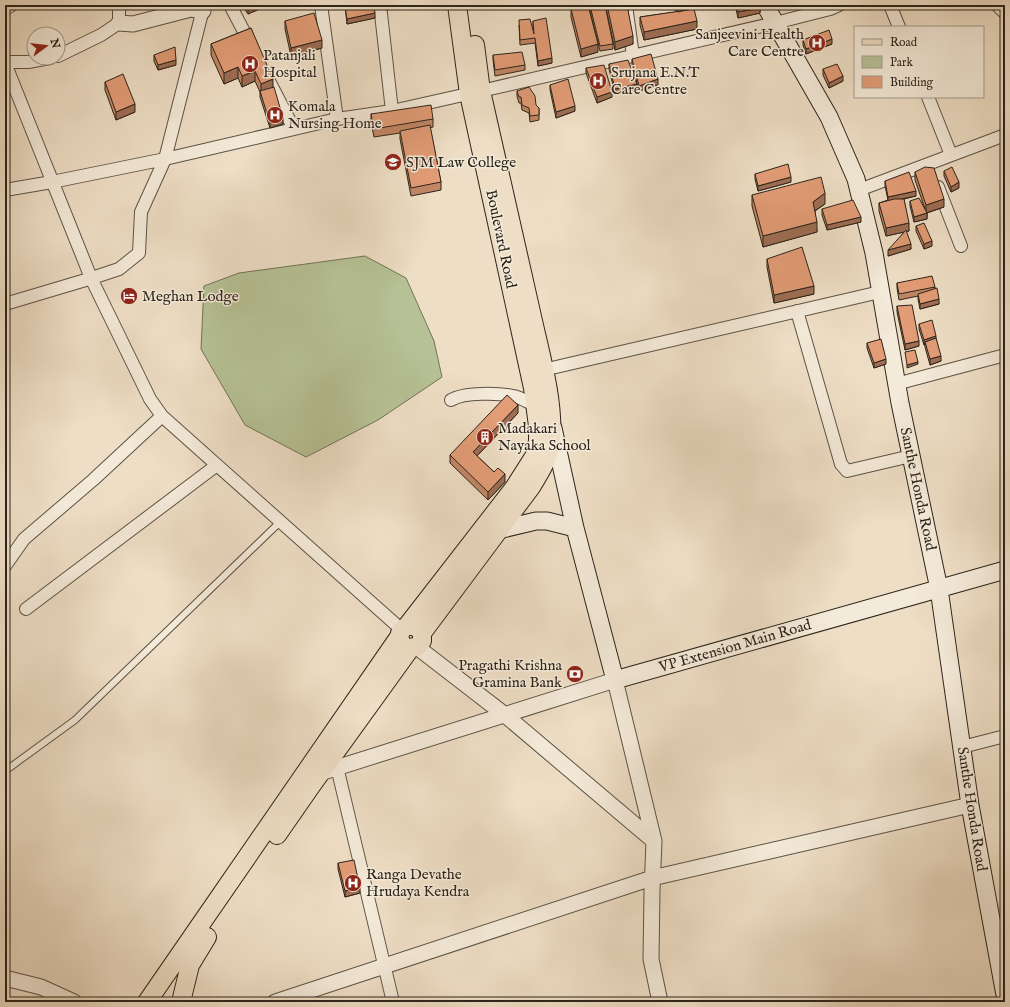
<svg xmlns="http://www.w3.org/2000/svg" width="1010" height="1007" viewBox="0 0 1010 1007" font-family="'IM FELL English',serif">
<rect width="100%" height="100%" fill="#eedec5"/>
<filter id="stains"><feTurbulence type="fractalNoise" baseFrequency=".005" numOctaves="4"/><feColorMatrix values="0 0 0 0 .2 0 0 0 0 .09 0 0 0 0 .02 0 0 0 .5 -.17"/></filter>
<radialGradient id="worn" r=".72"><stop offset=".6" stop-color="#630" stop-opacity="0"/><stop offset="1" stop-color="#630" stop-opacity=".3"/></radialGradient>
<path fill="#b6c296" stroke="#717358" d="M365,256l41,22 28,63 8,36 -64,43 -72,37 -61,-32 -44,-76 3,-63 35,-13z"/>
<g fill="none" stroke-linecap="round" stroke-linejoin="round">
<defs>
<path id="service" d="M5,771l70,-51 205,-198"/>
<path id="minor" d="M230,5l21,40
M321,5l16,114
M380,5l12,106
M626,5l7,51
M890,5l9,22
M997,5l8,8
M5,9l7,-4
M58,56l43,-21 18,-12v-18
M5,62h23l22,-4
M5,63l86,215 59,121 12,17 240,214
M268,79l26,50
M928,97l23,58
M938,187l23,59
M5,190l47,-8 113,-23 172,-40 55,-8 89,-20 294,-68 55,-14 9,-4
M859,190l146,-55
M5,304l84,-25 30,-10 20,-16 2,-41 24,-53 39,-154
M797,311l44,153 6,7 64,-15
M543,370l337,-78
M896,384l109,-29
M451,400c13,-8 48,-7 62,-4 8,1 16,7 23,10
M5,566l19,-27 69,-59 69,-64
M26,609l191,-144
M962,747l43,-11
M337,767l56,235"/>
<path id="tertiary" d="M119,23l14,1 58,-15 12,2
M417,647l88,68 149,126
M317,770l3,3 295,-93 39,161 -2,50 -1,68 9,43
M5,978l36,9 33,15
M275,1002l377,-124 318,-73"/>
<path id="secondary" d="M765,5l64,112 27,62 18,74 26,150 39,186 31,216 35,190
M553,428l22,100 40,152 390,-110
M498,530l38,-9h11l28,7"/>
<path id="primary" d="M407,626h9l6,7v8l-5,6 -10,1c-10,-5 -10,-17 0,-22l107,-138 21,-33 3,-14v-15l-5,-38 -64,-294 -12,-89
M422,633l109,-146c10,-16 19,-30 20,-49 3,-38 -12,-89 -20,-126 -17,-73 -33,-147 -50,-221l-6,-46
M277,835l34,-49 99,-137
M147,1002l252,-365
M181,1002l9,-37 17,-28"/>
</defs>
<use href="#service" stroke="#5c5246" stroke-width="8"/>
<use href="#minor" stroke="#5c5246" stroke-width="14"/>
<use href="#tertiary" stroke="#5c5246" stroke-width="17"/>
<use href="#secondary" stroke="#2c241b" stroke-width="19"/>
<use href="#primary" stroke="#2c241b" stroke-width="20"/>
<use href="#service" stroke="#f4ead9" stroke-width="6"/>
<use href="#minor" stroke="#f4ead9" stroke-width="12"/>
<use href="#tertiary" stroke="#f4ead9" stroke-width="15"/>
<use href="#secondary" stroke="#f4ead9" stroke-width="17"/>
<use href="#primary" stroke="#eedec5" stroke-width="18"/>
</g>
<path fill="#c28665" stroke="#2c241b" d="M242,5h22v2l-16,7z
M385,5h28l-27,5z
M606,5h21l6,39 -18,6 -9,-42z
M675,5h18l4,24 -53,11 -4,-15v-8l36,-5z
M735,5h25v8l-22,5z
M345,6l30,12 -28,6z
M590,6l23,38v5l-13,2 -10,-40z
M571,9l27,43 -17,5 -10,-40z
M285,21l37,27 -31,8 -6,-27z
M533,21l19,42 -14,3 -3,-23 -15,2 -1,-20 14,6z
M251,28l22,59 10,37 -13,4 -10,-31v-5l-5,-11 -13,6 -4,-9 -14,6 -13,-29v-11z
M803,40l29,4 -26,10 -3,-9z
M154,55l22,10 -18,5 -4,-9z
M493,55l32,10v5l-30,6 -2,-16z
M632,59l26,26 -19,6 -7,-27z
M609,64l28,25 -22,5 -6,-25z
M586,68l26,29 -15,6 -11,-30z
M823,69l20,12 -14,7 -6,-13z
M105,82l30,30 -19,8 -11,-30z
M550,85l25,26 -19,7 -6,-28z
M517,91l22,17v12l-9,2 -1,-9 -7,-3 -1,-7h-2l-2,-7z
M371,114l62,5v8l-3,1 11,54v8l-30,6 -11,-57v-6l-26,4 -3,-15z
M944,171l15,17 -8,4 -7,-16z
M915,172l29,35 -17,6v6l-13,3 -4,-16v-5l15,8 -10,-29z
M755,174l36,8 -33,9 -3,-12z
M885,181l31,15 -12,3 5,32h-3l5,18 -23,7 16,-24 -18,4 -7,-25v-8l9,-3 -3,-14z
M752,195l73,9 -10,7 2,21 -54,15 -11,-41z
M822,209l39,13 -34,8 -5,-15z
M916,226l16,20 -8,3 -8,-18z
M767,259l47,35 -40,9 -7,-36z
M897,283l38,4 4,17 -19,5 -2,-10v-3l-19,4 -2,-12z
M897,306l22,40 -14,4 -8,-38z
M919,324l17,15 5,22 -11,4 -5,-18v-2h-1l-5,-16z
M867,343l19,21 -12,4 -7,-20z
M518,413l-41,43 28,26 -17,18 -38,-37v-8z
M338,863l22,30 -15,4 -7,-28z"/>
<path fill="#9e6d53" stroke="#2c241b" d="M177,5h11l-11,3z
M256,5h8v2l-16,7v-5z
M760,8v5l-22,5v-6z
M375,13v5l-28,6v-5z
M697,21v8l-53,11v-8z
M633,36v8l-18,6v-8z
M832,39v5l-26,10v-5z
M322,40v8l-31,8v-8z
M598,44v8l-17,5v-8z
M552,58v5l-14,3v-5z
M176,60v5l-18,5v-5z
M238,67v11l-14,6v-11z
M255,71v10l-13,6v-11z
M843,76v5l-14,7v-5z
M273,79v11l-12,5v-11z
M658,79v6l-19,6v-5z
M637,84v5l-22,5v-5z
M612,92v5l-15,6v-6z
M135,104v8l-19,8v-8z
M575,106v5l-19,7v-6z
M283,118v6l-13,4v-5z
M791,177v5l-33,9v-5z
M959,182v6l-8,4v-5z
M916,191v5l-28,6v-5z
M825,193v11l-12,8v-10z
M944,199v8l-18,6v-8z
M927,213v6l-13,3v-5z
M861,217v5l-34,8v-5z
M817,222v10l-54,15v-11z
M909,223v8l-23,5v-8z
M932,241v5l-8,3v-5z
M911,244v5l-23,7v-6z
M814,286v8l-40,9v-8z
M939,299v5l-19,5v-5z
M936,336v6h-11v3h-1v-5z
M919,341v5l-14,4v-6z
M941,356v5l-11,4v-6z
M886,359v5l-12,4v-5z
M918,362v2l-11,4v-3z
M518,405v8l-45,47v-8z
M505,474v8l-17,18v-8z
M360,888v5l-15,4v-6z"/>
<path fill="#e29c76" stroke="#2c241b" d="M245,5h11l-8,4z
M350,5h24l1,8 -28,6 -2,-13z
M586,5h2l10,39 -17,5 -10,-40z
M592,5h13l8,39 -13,2 -10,-40z
M607,5h20l6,31 -18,6z
M676,5h17l1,3 -16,4z
M736,5h24v3l-22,4z
M694,9l3,12 -53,11 -4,-15z
M314,13l8,27 -31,8 -6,-27z
M546,18l6,40 -14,3 -3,-23 -15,2 -1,-20 11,-1 4,15 -1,-13z
M251,28l22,51 -12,5 -6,-13 -13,5 -4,-9 -14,6 -13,-29z
M829,30l3,9 -26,10 -3,-9z
M175,47l1,13 -18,5 -4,-10z
M522,52l3,13 -30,5 -2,-15z
M651,54l7,25 -19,7 -7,-27z
M628,60l9,24 -22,5 -6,-25z
M837,64l6,12 -14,7 -6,-14z
M604,65l8,27 -15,5 -11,-29z
M123,74l12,30 -19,8 -11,-30z
M568,79l7,27 -19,6 -6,-27z
M274,87l9,31 -13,5 -10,-32z
M529,87l6,9 1,9 3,3v7l-9,1 -1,-8 -7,-3 -1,-8h-2l-2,-6z
M431,105l2,14 -59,10 -3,-15z
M430,125l11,57 -30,6 -11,-57z
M788,164l3,13 -33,9 -3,-12z
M925,167l9,1 10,31 -18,6 -11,-33z
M952,167l7,15 -8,5 -7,-16z
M909,172l7,19 -28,6 -3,-16z
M821,177l4,16 -12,9 4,20 -54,14 -11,-41z
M919,198l8,15 -13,4 -4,-16z
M894,199h10l5,24 -23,5 -7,-25z
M853,200l8,17 -34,8 -5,-16z
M924,223l8,18 -8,3 -8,-18z
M906,230l5,14 -23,6z
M802,247l12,39 -40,9 -7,-36z
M932,276l3,11 -36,7 -2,-11z
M937,288l2,11 -19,5 -2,-10z
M912,305l7,36 -14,3 -8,-38z
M932,320l4,16 -12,4 -5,-16z
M936,338l5,18 -11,3 -5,-17z
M881,339l5,20 -12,4 -7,-20z
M915,350l3,12 -11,3 -2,-13z
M507,395l11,10 -45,47 21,20 4,-4 7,6 -17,18 -38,-37z
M354,860l6,28 -15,3 -7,-28z"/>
<defs>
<symbol id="hospital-disc" viewBox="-11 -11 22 22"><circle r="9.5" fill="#8f2418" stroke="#f4ead9"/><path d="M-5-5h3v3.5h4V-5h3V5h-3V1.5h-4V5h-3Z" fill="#fff"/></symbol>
<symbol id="university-disc" viewBox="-11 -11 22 22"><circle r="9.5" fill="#8f2418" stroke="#f4ead9"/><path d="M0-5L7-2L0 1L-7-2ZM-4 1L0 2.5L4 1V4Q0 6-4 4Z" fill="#fff"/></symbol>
<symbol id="hotel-disc" viewBox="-11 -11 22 22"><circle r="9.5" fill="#8f2418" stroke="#f4ead9"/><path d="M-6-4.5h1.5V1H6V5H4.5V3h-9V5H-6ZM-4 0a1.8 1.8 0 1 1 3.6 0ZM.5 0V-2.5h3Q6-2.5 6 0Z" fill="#fff"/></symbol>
<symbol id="building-disc" viewBox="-11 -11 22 22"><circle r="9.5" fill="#8f2418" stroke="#f4ead9"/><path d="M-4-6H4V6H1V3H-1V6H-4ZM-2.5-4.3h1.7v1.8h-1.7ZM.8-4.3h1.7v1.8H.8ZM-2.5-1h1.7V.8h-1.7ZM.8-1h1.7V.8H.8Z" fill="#fff"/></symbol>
<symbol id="bank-disc" viewBox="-11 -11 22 22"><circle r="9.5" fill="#8f2418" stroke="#f4ead9"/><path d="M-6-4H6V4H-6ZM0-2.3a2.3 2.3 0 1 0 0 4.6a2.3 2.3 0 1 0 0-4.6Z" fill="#fff"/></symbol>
</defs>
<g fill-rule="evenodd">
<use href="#hospital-disc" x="807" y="33" width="20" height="20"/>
<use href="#hospital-disc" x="240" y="54" width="20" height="20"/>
<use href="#hospital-disc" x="588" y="71" width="20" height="20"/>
<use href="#hospital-disc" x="265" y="105" width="20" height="20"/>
<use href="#university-disc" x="383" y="152" width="20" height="20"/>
<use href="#hotel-disc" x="119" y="286" width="20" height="20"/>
<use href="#building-disc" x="475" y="427" width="20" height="20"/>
<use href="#bank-disc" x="565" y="664" width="20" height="20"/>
<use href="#hospital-disc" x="343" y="873" width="20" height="20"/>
</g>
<g text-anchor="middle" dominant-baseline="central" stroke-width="3" stroke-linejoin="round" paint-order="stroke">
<g font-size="15" fill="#2c241b" stroke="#f4ead9" text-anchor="start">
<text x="804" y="34" text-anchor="end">Sanjeevini Health<tspan x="804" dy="17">Care Centre</tspan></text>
<text x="263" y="55">Patanjali<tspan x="263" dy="17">Hospital</tspan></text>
<text x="611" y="72">Srujana E.N.T<tspan x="611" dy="17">Care Centre</tspan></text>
<text x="288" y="106">Komala<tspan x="288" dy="17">Nursing Home</tspan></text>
<text x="406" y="162">SJM Law College</text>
<text x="142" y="296">Meghan Lodge</text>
<text x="498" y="428">Madakari<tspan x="498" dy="17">Nayaka School</tspan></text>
<text x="562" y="665" text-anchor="end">Pragathi Krishna<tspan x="562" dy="17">Gramina Bank</tspan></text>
<text x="366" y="874">Ranga Devathe<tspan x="366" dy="17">Hrudaya Kendra</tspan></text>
</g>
<g font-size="15" fill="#2c241b" stroke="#f4ead9">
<text transform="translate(501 239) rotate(78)">Boulevard Road</text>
<text transform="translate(918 489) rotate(78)">Santhe Honda Road</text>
<text transform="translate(735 646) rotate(-16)">VP Extension Main Road</text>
<text transform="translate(972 809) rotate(81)">Santhe Honda Road</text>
</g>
</g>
<rect width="1010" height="1007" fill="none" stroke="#eedec5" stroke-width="20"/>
<rect x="6" y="6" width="998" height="995" fill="none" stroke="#2c241b" stroke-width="2"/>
<rect x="10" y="10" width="990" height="987" fill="none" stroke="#2c241b"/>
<rect x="854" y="26" width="130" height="72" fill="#f4ead9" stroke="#a49b8d"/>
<rect x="862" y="39" width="20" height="6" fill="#eedec5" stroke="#a49b8d"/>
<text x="890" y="46" font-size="12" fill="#2c241b">Road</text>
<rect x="862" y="56" width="20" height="12" fill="#b6c296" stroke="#a49b8d"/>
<text x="890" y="66" font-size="12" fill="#2c241b">Park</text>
<rect x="862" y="76" width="20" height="12" fill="#e29c76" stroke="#a49b8d"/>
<text x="890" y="86" font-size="12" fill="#2c241b">Building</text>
<g transform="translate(46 46) rotate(75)"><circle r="19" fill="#f4ead9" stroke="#a49b8d"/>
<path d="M0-3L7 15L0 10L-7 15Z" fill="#8f2418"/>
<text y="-6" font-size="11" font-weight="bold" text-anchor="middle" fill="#2c241b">N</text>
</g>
<rect width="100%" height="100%" filter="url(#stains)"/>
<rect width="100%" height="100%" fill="url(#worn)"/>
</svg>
